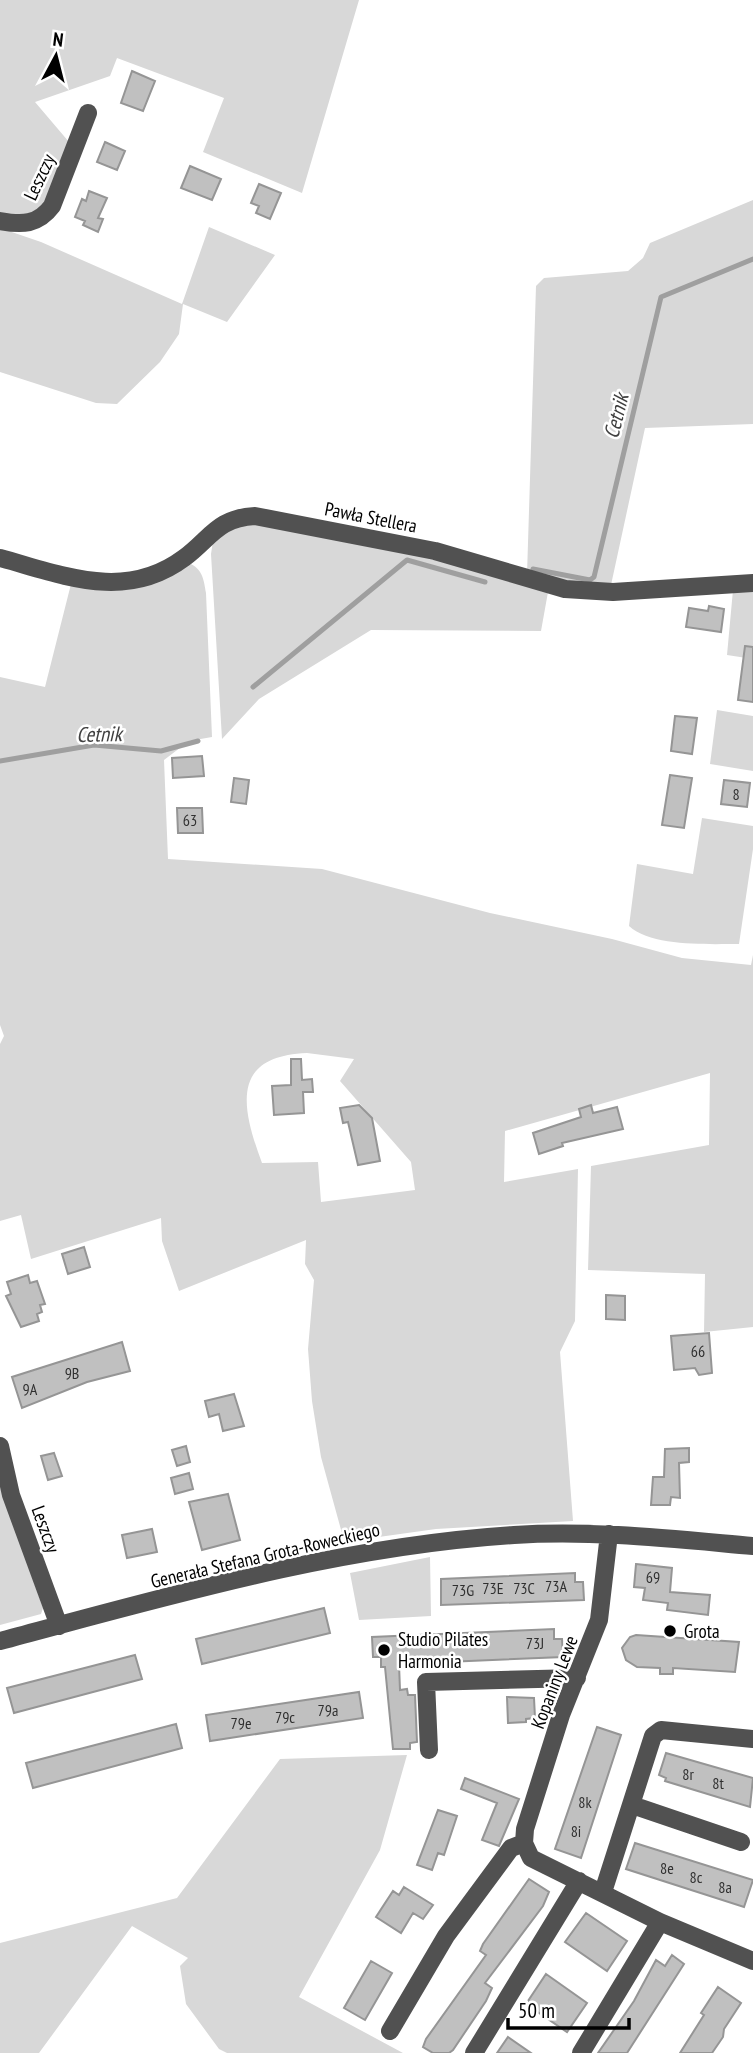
<svg xmlns="http://www.w3.org/2000/svg" width="753" height="2053" viewBox="0 0 753 2053" font-family="'PT Sans Narrow',sans-serif">
<rect width="100%" height="100%" fill="#fff"/>
<path fill="#d8d8d8" fill-rule="evenodd" d="M0,0h359l-57,193 -99,-41 21,-54 -107,-40 -7,18 -75,26 34,40 -22,60 -10,13 -20,3 -17,-5z
M753,200v224l-108,4 -34,157 -46,-2 -38,-8 9,-289 8,-8 84,-7 15,-13 7,-15z
M209,227l66,28 -48,67 -44,-18 -4,30 -19,28 -43,42 -21,-1 -96,-31v-144l41,14 141,62z
M242,522l193,35 113,35 -7,39 -170,-1 -112,69 -37,40 -11,-185 2,-13z
M191,564c12,6 13,17 15,29l6,144 -23,4 -25,19 4,99 154,10 168,44 122,26 70,19 69,7 2,-10v372l-49,5 1,-58 -117,-4 3,-104 118,-21 1,-72 -205,58 -1,51 74,-13 -3,152 -15,31 13,169 -137,8 -86,12 -7,-4 -22,-80 -9,-56 -4,-52 6,-69 -9,-16 1,-24 -127,51 -17,-50 -1,-23 -130,41 -10,-44 -21,6v-177l4,-8 -4,-11v-348l45,10 26,-103 112,-16zM307,1053l47,6 -14,22 71,81 4,28 -94,12 -3,-40 -56,1c-20,-54 -33,-107 45,-110z
M733,590l20,1v68l-26,-4z
M717,710l36,6v55l-43,-7z
M702,818l51,8v23l-14,95c-30,0 -87,3 -110,-18l8,-62 56,10z
M0,1487l43,121 -2,6 -41,11z
M430,1557l1,59 -72,4 -9,-47z
M407,1755l-27,95 -81,147 104,56h-176l-8,-4 -33,-45 -6,-38 8,-8 -56,-32 -93,127h-39v-110l177,-45 103,-139z"/>
<g fill="none" stroke-linecap="round" stroke-linejoin="round">
<path stroke="#9f9f9f" stroke-width="5" d="M533,569l57,11 4,-3 67,-280 92,-38
M253,687l154,-127 78,22
M0,761l94,-16 67,6 37,-10"/>
</g>
<path fill="#c0c0c0" stroke="#959595" stroke-width="2" d="M132,71l23,10 -12,30 -22,-8z
M105,142l20,9 -8,19 -20,-8z
M190,166l31,13 -9,21 -31,-12z
M259,184l22,9 -11,26 -14,-6 3,-7 -8,-3z
M89,191l18,7 -9,20 5,1 -5,13 -15,-7 2,-4 -10,-4 7,-18 4,2z
M709,606l15,3 -3,23 -35,-5 3,-19 19,3z
M745,646l8,1v55l-15,-2z
M675,716l22,2 -5,36 -21,-3z
M202,756l2,20 -31,2 -1,-20z
M670,775l22,3 -8,50 -22,-3z
M234,778l15,2 -3,24 -15,-2z
M724,780l26,3 -3,24 -26,-3z
M177,808h25l1,25h-25z
M291,1059h10l1,21 10,-1 1,13h-10l1,21 -30,2 -2,-29 19,-1z
M359,1105l13,13 8,43 -22,4 -10,-43 -5,1 -3,-15z
M591,1105l2,8 24,-6 6,22 -61,14 1,3 -24,8 -6,-21 48,-16 -2,-8z
M84,1247l6,20 -22,7 -6,-20z
M28,1275l2,8 7,-2 8,23 -5,1 2,7 -5,2 2,7 -18,6 -15,-31 5,-2 -4,-12z
M606,1295l19,1v24l-19,-1z
M709,1333l3,40 -13,2 -4,-7 -21,2 -3,-34z
M122,1342l8,29 -43,11 -65,26 -10,-31z
M234,1394l10,32 -21,5 -4,-17 -10,3 -4,-16z
M186,1446l4,16 -13,4 -5,-16z
M689,1448v14l-10,1 1,35 -9,-1 -1,8h-19l2,-28h11l1,-28z
M54,1453l8,23 -14,4 -7,-24z
M189,1473l4,16 -18,5 -4,-16z
M228,1494l12,46 -38,10 -13,-48z
M152,1529l5,23 -30,6 -5,-23z
M636,1564l36,4 -2,24 40,3 -2,20 -41,-5 1,-7 -25,-3 2,-12 -11,-1z
M575,1573v9h8l1,18 -143,5v-26z
M324,1608l6,25 -128,31 -6,-25z
M554,1629v10h8l1,18 -164,7 1,26 7,-1 1,6h7l2,47 -7,1v6h-17l-8,-82h-4v-10h-8l-1,-20z
M636,1635l103,7 -4,30 -62,-4v6h-13v-6l-23,-1 -11,-7 -4,-12 8,-11z
M135,1655l7,24 -128,34 -7,-25z
M359,1692l4,26 -153,23 -4,-26z
M507,1697l27,1 1,20 -9,1v3l-18,1z
M176,1724l6,24 -149,40 -7,-25z
M597,1727l24,8 -40,123 -26,-9z
M666,1753l87,25 -3,29 -85,-26 1,-3 -7,-3z
M465,1778l54,21 -20,47 -17,-6 15,-37 -36,-14z
M438,1810l19,6 -13,39 -6,-2 -6,17 -15,-5z
M635,1843l118,37 -9,27 -118,-38z
M529,1879l20,13 -6,14 -58,77 7,5 -6,13 -33,49 -4,3h-16l-10,-6 3,-8 60,-84 -6,-4 3,-7z
M404,1887l29,18 -10,14 -10,-6 -12,20 -25,-16 17,-26 6,4z
M586,1913l41,28 -20,30 -42,-29z
M672,1955l12,9 -57,89h-29l36,-52 22,-41 9,6z
M371,1961l21,12 -27,47 -21,-12z
M546,1974l41,29 -20,29 -41,-28z
M718,1987l23,16 -17,26 -1,8 -11,16h-32l24,-38 -3,-2z
M508,2037l23,16h-34z"/>
<g fill="none" stroke-linecap="round" stroke-linejoin="round">
<path stroke="#515151" stroke-width="18" d="M0,221c22,4 38,4 52,-15l36,-93
M0,558c63,17 125,44 184,0 27,-20 33,-40 71,-42l180,35 130,38 48,3 140,-9
M0,1446l11,49 48,131
M609,1534l-10,86 -38,95 -36,114 -1,14 7,15 129,64 93,39
M0,1641c169,-45 339,-95 514,-106 80,-5 159,4 239,11
M429,1750l-3,-68 151,-4
M632,1805l109,37
M603,1892l50,-156 8,-6 92,9
M390,2031l56,-95 65,-88 13,-5
M474,2053l105,-172
M581,2053l79,-131"/>
</g>
<g fill="#000" stroke="#fff" stroke-width="2.5">
<circle cx="670" cy="1631" r="7"/>
<circle cx="384" cy="1650" r="7"/>
</g>
<g text-anchor="middle" dominant-baseline="central" stroke-width="5" stroke-linejoin="round" paint-order="stroke">
<g font-size="16" fill="#303030">
<text x="736" y="794">8</text>
<text x="190" y="820">63</text>
<text x="698" y="1351">66</text>
<text x="72" y="1373">9B</text>
<text x="30" y="1389">9A</text>
<text x="653" y="1577">69</text>
<text x="556" y="1586">73A</text>
<text x="493" y="1588">73E</text>
<text x="524" y="1588">73C</text>
<text x="463" y="1590">73G</text>
<text x="535" y="1643">73J</text>
<text x="328" y="1710">79a</text>
<text x="285" y="1717">79c</text>
<text x="241" y="1723">79e</text>
<text x="688" y="1774">8r</text>
<text x="718" y="1783">8t</text>
<text x="585" y="1802">8k</text>
<text x="576" y="1831">8i</text>
<text x="667" y="1868">8e</text>
<text x="696" y="1877">8c</text>
<text x="725" y="1887">8a</text>
</g>
<g font-size="19" fill="#000" stroke="#fff">
<text transform="translate(39 177) rotate(-65)">Leszczy</text>
<text transform="translate(371 517) rotate(11)">Pawła Stellera</text>
<text transform="translate(46 1529) rotate(70)">Leszczy</text>
<text transform="translate(265 1555) rotate(-13)">Generała Stefana Grota-Roweckiego</text>
<text transform="translate(554 1682) rotate(-69)">Kopaniny Lewe</text>
</g>
<g font-size="19" fill="#000" stroke="#fff" text-anchor="start">
<text x="684" y="1631">Grota</text>
<text x="398" y="1639">Studio Pilates<tspan x="398" dy="22">Harmonia</tspan></text>
</g>
<g font-size="21" font-style="italic" fill="#404040" stroke="#fff">
<text transform="translate(616 416) rotate(-76)">Cetnik</text>
<text transform="translate(99 734) rotate(-1)">Cetnik</text>
</g>
</g>
<g transform="translate(56 56) rotate(7)" stroke="#ffffff" stroke-width="5" paint-order="stroke">
<path d="M0-5L12 26L0 18L-12 26Z" fill="#000000"/>
<text y="-10" font-size="19" font-weight="bold" text-anchor="middle" fill="#000000">N</text>
</g>
<path d="M508 2018v10h121v-10" fill="none" stroke="#000000" stroke-width="3.5"/>
<text x="518" y="2018" font-size="21" fill="#000000" stroke="#ffffff" stroke-width="5" paint-order="stroke">50 m</text>
</svg>
